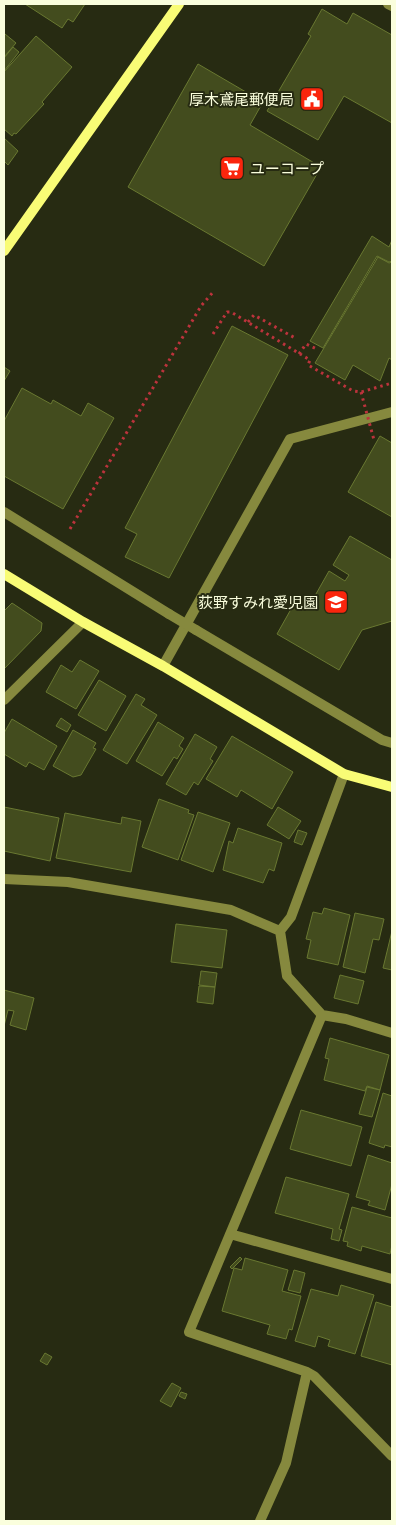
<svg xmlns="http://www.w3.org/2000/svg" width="396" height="1525" viewBox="0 0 396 1525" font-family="'PT Sans Narrow','Noto Sans JP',sans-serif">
<rect width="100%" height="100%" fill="#272b12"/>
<path fill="#434c1e" stroke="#697831" d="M25,4h60l-12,18 -5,-3 -6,9z
M322,9l25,15 6,-11 39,22v88l-48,-27 -26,44 -51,-29 44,-75 -3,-2z
M5,34l11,9 -12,14v-21z
M36,36l36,31 -30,35 2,2 -28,30 -2,-1 -2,3 -8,-7v-57z
M13,47l6,5 -15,19v-13z
M198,64l65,38 -13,23 71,42 -57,99 -136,-79z
M4,138l14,13 -10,14 -3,-3 -1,2z
M372,236l17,11 3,-7v21l-3,1 -12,-6 -54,92 -13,-7z
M378,257l11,6 3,-1v98l-3,-2 -9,23 -27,-16 -8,15 -30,-17z
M232,326l56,29 -119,223 -44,-21 12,-23 -12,-6z
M4,367l6,4 -6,10z
M22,388l29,16 2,-4 28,16 7,-13 26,15 -51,91 -59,-33v-55z
M380,436l12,7v74l-44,-25z
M350,536l42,24v61l-30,9 -23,40 -62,-36 18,-32 13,6 21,-37 16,10 4,-6 -16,-10z
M12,603l30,20 -1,8 -37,38v-58z
M80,660l19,11 -23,38 -30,-17 15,-27 11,7z
M99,680l27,16 -20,35 -28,-16z
M136,694l9,5 -4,6 16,10 -30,49 -24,-14z
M61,718l10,7 -4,7 -11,-6z
M12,719l45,27 -13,24 -15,-8 -3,5 -22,-13v-21z
M158,722l26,16 -5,8 4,3 -6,10 -3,-2 -12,19 -26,-15z
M73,730l23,13 -3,5 3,1 -15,26 -8,2 -20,-11z
M195,734l22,13 -7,12 3,2 -15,24 -4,-3 -8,13 -20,-11z
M232,736l61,36 -21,37 -31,-19 -4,7 -31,-18z
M159,799l30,11 -1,3 6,2 -16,45 -36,-13z
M4,807l55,11 -9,43 -46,-10z
M278,807l23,14 -12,18 -22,-14z
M198,812l32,11 -17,49 -32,-12z
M65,813l56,11 1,-7 19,4 -10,51 -75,-14z
M238,828l44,15 -8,28 -5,-2 -6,14 -40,-13 6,-29 4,2z
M298,830l9,3 -5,12 -8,-3z
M324,908l26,7 -12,50 -31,-7 4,-18 -5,-1 7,-27 9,2z
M355,913l29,6 -5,21 -6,-1 -8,34 -22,-6z
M176,924l51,6 -5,38 -51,-6z
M392,931v39l-9,-2z
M201,971l16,2 -2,14 -16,-2z
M340,975l24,6 -6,23 -24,-6z
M199,986l16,1 -2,17 -16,-2z
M4,990l30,8 -8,32 -16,-5 4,-14 -6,-1 -4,16z
M330,1038l59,17 -9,35 -13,-4 -2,5 -41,-11 5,-21 -4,-1z
M367,1087l13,3 -8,27 -13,-3z
M383,1093l9,3v51l-7,-2 -1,3 -15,-5z
M301,1110l61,17 -11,39 -61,-17z
M368,1155l24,8v21l-7,26 -17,-5 2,-4 -14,-4z
M286,1177l63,17 -10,35 3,1 -3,11 -8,-2 2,-10 -58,-16z
M352,1207l40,11v27l-2,9 -28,-8 -1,5 -14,-5 1,-4 -5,-1z
M240,1257l2,2 -10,10 -2,-2z
M245,1258l43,12 -6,21 19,5 -9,34 -3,-1 -3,10 -19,-5 3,-9 -48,-14 12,-43 8,2z
M294,1270l11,3 -5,20 -12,-3z
M341,1285l33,10 -19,59 -27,-8 2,-6 -12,-4 -3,11 -20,-6 16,-52 27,7z
M376,1302l16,5v58l-31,-9z
M45,1353l7,4 -5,8 -7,-4z
M172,1383l9,5 -10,19 -11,-6z
M181,1392l6,2 -2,5 -6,-3z"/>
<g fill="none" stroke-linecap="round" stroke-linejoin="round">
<path stroke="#bc333c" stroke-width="3" stroke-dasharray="2.5 4" stroke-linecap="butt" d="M248,322l6,-7 41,23
M213,334l14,-22h4l79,48 -2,5 45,26 8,1 31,-9
M299,354l7,-10 11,5
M70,529l131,-223 13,-15"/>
<path stroke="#86893e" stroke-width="10" d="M388,4l4,2
M163,666l127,-227 102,-27"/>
<path stroke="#86893e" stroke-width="10" d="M4,512l165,102
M196,630l186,110 10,3
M4,700l79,-78
M4,879l64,3 163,28 49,21 7,45 35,39 -133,317 118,40 7,4 78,80
M280,931l11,-14 53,-143
M322,1015l24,4 46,14
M230,1234l162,45
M260,1521l26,-58 21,-91"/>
<path stroke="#f9fc76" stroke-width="10" d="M4,251l175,-247
M4,574l79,48 80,44 181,108 48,13"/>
<path stroke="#bc333c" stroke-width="3" stroke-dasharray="2.5 4" stroke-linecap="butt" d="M361,392l13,48"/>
<path stroke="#86893e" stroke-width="10" d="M169,614l27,16"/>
</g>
<defs>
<symbol id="civic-square" viewBox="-11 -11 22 22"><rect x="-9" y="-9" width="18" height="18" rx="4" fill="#fa250d" stroke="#272b12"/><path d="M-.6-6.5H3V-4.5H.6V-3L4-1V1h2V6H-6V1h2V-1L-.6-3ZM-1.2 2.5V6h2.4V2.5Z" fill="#fff"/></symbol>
<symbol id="supermarket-square" viewBox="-11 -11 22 22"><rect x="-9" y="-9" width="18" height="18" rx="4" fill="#fa250d" stroke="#272b12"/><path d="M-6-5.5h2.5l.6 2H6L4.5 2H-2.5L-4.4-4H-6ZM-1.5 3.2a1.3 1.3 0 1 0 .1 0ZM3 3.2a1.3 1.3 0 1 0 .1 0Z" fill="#fff"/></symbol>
<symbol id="school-square" viewBox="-11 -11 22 22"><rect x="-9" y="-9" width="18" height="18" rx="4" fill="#fa250d" stroke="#272b12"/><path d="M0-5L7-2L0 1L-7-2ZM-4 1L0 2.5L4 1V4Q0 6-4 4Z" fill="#fff"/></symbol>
</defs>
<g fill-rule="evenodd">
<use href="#civic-square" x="298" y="85" width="28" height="28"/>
<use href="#supermarket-square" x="218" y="154" width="28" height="28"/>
<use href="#school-square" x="322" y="588" width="28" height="28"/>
</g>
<g text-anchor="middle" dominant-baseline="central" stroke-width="4" stroke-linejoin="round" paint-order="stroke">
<g font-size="15" fill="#fafedd" stroke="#272b12" text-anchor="end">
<text x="294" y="99">厚木鳶尾郵便局</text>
<text x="250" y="168" text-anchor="start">ユーコープ</text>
<text x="318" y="602">荻野すみれ愛児園</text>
</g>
</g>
<rect width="396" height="1525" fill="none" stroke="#fafedd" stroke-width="10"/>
</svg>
